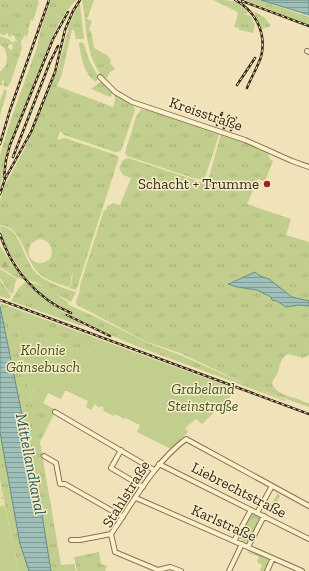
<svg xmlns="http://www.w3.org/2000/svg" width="309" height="571" viewBox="0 0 309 571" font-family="'Zilla Slab',serif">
<defs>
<pattern id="farmland-dots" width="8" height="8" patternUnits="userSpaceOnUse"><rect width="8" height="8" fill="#e6e0a6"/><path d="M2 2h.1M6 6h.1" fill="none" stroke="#c6c08e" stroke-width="1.8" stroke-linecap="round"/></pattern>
<pattern id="grass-tufts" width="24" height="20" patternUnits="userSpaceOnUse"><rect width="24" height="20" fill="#c2ce8d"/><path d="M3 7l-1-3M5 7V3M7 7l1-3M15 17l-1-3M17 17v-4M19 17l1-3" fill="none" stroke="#a7b179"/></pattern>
<pattern id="forest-firs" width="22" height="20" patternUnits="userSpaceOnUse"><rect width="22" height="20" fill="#c2ce8d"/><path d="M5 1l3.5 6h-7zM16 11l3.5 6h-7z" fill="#a7b179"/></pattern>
<pattern id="park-crowns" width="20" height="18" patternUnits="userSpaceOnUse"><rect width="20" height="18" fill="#c2ce8d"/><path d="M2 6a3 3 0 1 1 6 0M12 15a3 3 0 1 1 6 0" fill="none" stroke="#a7b179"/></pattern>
<pattern id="water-rules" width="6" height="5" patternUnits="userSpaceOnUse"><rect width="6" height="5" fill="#9ec0b8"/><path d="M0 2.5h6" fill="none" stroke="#829c95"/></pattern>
</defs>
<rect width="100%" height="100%" fill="#f0e3b9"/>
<path fill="url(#farmland-dots)" d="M0,479l5,27 -5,1z"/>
<path fill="url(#grass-tufts)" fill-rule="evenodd" d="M0,0h38v2h1l-6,19 -2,-1 -3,10 1,1 -4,10 1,-6h-1l-4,7v5l3,-3 -1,1 -13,39 -4,3 -3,-2 1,-4 -2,-1v6l-2,-1v-13l6,-7 1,-8 -2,-8 -5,-5v-8l10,4 1,3 2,-2v4l-4,-1 -1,4 4,2 2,-9h4l-3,-2v-3l-3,-1 -2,3v-3l-2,2v-3l-2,-1 -1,2 1,1 -6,-2z
M51,0h26c-21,16 -35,65 -45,89 -8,20 -18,39 -24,60 -4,12 -5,26 -8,39v-33l9,-30 28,-78 5,-22z
M83,0h11l-7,19 5,2 -3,9 2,1 3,17 13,7 4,5 -1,3 5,6 -5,3 -4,7 2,2 -1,1c-23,-25 -19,-51 -25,-81z
M213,0c18,0 22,0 36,12l-4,2 6,2 4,9 -2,8 -13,-3h-2l1,-2 -5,-1 4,-13 -2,-3z
M245,0h15l49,17v8z
M80,4l4,35h-8l-2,-9h-2l-10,44 -5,12 56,21 2,-6v-6l18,10 2,5 -14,41 -6,1 -51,-17 -4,-4 -3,9 8,-2 48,16 6,3 -42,131 -1,2 -7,-2 2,-4 2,-11 -1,1 -2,11 -2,2c-11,-4 -26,-8 -33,-18 -11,-14 -14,-43 -35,-44v-24l4,-14 21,-39 20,-48 13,-32 11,-42 6,-15zM38,239c11,0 17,9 12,20l-7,4c-12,1 -18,-9 -12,-19z
M253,11l11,6 7,9 -9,3z
M82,42l2,2 5,16 10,18 -4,4c-11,-9 -14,-24 -16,-39z
M100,82h3l10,10 -3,5 -19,-8z
M4,89l3,2c-2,10 -7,19 -7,29v-19z
M141,109l20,4 55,18 3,3 -5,17 -10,29 -11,-2 -66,-22 -2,-3 11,-36z
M221,134l10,4 2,-1 34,13 3,9 3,2 -8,20 -7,-2 -11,25 44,15 -5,16 23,7v59l-17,-4 -23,-18 -9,-3 -5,-4 -27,11 9,4 20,3 8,3 21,14 12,-2 11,1v49l-6,3 -15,-4c-9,5 -7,12 -11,20 -2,4 -4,5 -5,9 4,12 19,13 28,17 3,1 5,3 9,3v4l-57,-20 -72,-34 -33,-11 -70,-37c-2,-6 1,-7 2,-12 1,-4 1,-8 2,-11l23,-72h2l1,-4 6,-3 7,2 11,-27 -8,-3 -4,-7 4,-8 5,-2 79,26z
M0,226c22,2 22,33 36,47 8,8 29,16 40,19l-5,10 -36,-20 -7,-2c-11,-16 -27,-33 -28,-54z
M7,258l18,22 -8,-2 -17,-11v-1v1h13z
M0,269l17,10 -2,4 -2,11 -3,-1 -10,-15z
M0,280l11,16 -2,3 -9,-3z
M25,282l18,16 24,16 -1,1 21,12 -8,-2 -68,-24 7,-12z
M29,282c14,2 29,13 40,21l-2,1 4,2 27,12 50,25 32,12 72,32 34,13 -1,1 -149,-55 -21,-9 -44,-22v-3l-25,-14z
M0,303l98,36 -7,13 -55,-14v-10l-19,-4 11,62 6,3 -4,7 26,14 -16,32 21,123 13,-1 2,7h-25z
M0,432l20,112 9,27h-11l-18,-92z
M278,493v2l2,1 -7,14 -8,-7 2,-4v3l4,2 1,-1z
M249,550l20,8 -5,13h-4l2,-6 -5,-3 2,-6 -11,-3z
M99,552l2,12 6,2 -2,5h-28l-3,-14z"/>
<path fill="url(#forest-firs)" d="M0,246l13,20 -7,5 -6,-4z"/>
<path fill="url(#park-crowns)" d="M252,513l8,4v2l-12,24 -9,-5z"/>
<path fill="#c2ce8d" d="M33,322l3,6v10l55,14 7,-13 135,49 -3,9 -28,27 -6,-5 -11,9 3,4 -17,17 -34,-17 3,-7 -15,-7 -1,1 -9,-5 -1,2 -11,-5 1,-3 -3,-2 -2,2 -4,-4 -4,6 -5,-3 2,-6 -21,-10h-2l-4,8 -13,-6 -5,10 -13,-7 4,-6 -6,-3 -11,-63z
M5,506l13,65h-18v-64z"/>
<path fill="url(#water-rules)" stroke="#668d86" d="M261,0h48v15z
M255,272l5,4 9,3 23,18 17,4v5l-11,-1 -12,2 -9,-6 -5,-1 -1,-3 -14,-7 -20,-3 -9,-3z
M0,306l41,203 10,62h-22l-9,-27 -20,-112z"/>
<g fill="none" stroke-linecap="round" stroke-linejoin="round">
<defs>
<path id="minor" d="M307,51l2,1
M100,77l15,15 17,10 113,38 47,21 17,6
M55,412l99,58
M121,450l-10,18 32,19
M44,456l12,7 4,21h5l58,33
M159,464l150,75
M136,498l166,73
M257,513l15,-27
M71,540h9l31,-6
M234,541l17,-31
M248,547l16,-31
M181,571l-11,-4 -12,3 -43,-18 -4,-18c23,-33 42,-70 75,-95l123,67
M229,571l13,-27
M267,571l6,-13"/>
</defs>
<use href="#minor" stroke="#877253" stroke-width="6"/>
<use href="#minor" stroke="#fbf0cc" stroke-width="4"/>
<defs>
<path id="rail" d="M235,0c21,11 32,34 26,57 -4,11 -10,21 -14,31
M242,1l67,25
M237,85l18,-27
M217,125l5,-12
M224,128l5,-12
M231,130l5,-12
M0,144l10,-34 39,-110
M13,157l37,-95 8,-16
M4,177l2,-17 4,-15 43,-106 15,-27
M0,194l5,-15 26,-47 24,-60 10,-42 8,-19 7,-11
M0,234c11,34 37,65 71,79
M0,300l309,114
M67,315l43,21"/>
</defs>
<use href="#rail" stroke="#352819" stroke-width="2.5"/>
<use href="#rail" stroke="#f7edc9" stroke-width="1" stroke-dasharray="3" stroke-linecap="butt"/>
</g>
<circle fill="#992720" stroke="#f7edc9" stroke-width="1.5" cx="267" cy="184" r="4"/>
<g text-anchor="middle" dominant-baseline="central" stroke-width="3" stroke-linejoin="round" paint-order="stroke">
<g font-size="15" fill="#352819" stroke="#f7edc9">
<text transform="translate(206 114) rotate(19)">Kreisstraße</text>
<text transform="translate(239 490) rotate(27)">Liebrechtstraße</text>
<text transform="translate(126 494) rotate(-58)">Stahlstraße</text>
<text transform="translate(224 523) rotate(24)">Karlstraße</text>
</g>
<g font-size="15" fill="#352819" stroke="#f7edc9" text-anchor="end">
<text x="259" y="184">Schacht + Trumme</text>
</g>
<g font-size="15" font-style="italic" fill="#42521f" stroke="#f7edc9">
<text x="43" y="350">Kolonie<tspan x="43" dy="17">Gänsebusch</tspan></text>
<text x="203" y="389">Grabeland<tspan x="203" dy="17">Steinstraße</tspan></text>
</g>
<g font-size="16" font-style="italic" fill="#275656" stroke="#f7edc9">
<text transform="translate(31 464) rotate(79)">Mittellandkanal</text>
</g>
</g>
</svg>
